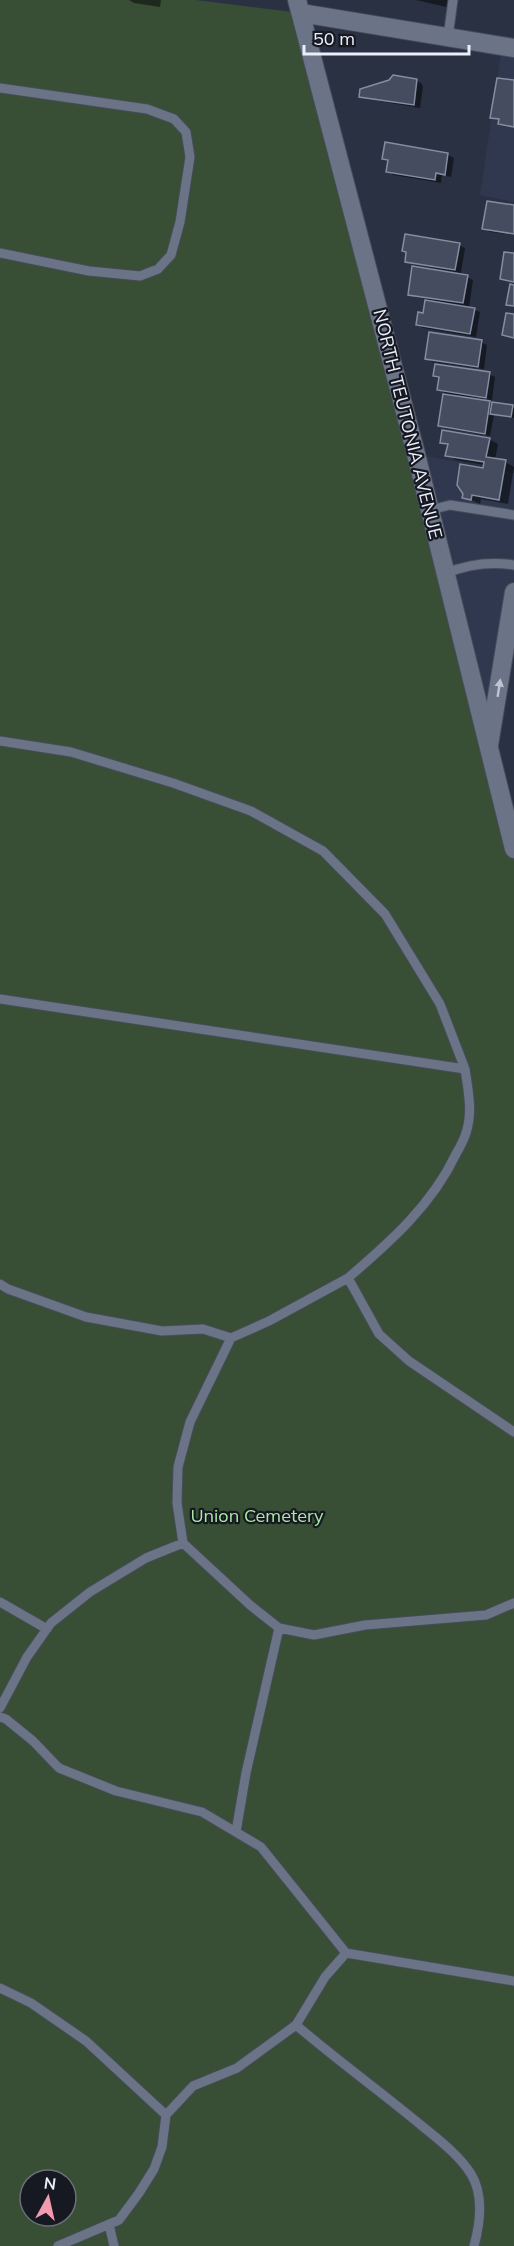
<svg xmlns="http://www.w3.org/2000/svg" width="514" height="2246" viewBox="0 0 514 2246" font-family="Mulish,sans-serif">
<rect width="100%" height="100%" fill="#2a3142"/>
<path fill="#30384f" d="M502,46l12,2v154l-34,-7z
M416,454l98,19v119l-25,153z"/>
<path fill="#384e35" fill-rule="evenodd" d="M0,0h196l105,13 213,836v1397h-514zM30,2180h36v36h-36z"/>
<path fill="#0007" d="M129,0h32l-1,7 -26,-4z
M416,0h32l-2,7z
M416,80l6,4 1,3 -3,21 -53,-9 -6,-3z
M386,144l62,11 6,3 -3,19 -9,-2 -1,8 -48,-8 -6,-4 2,-10 -6,-3z
M514,207v28l-24,-3 -6,-4z
M459,245l6,3 -4,25 -49,-9 -6,-3z
M467,277l6,3 -4,28 11,4 -4,25 -53,-9 -6,-4 7,-9 3,-16 -12,-2 -6,-3z
M481,342l6,3 -3,24 -52,-7 -6,-4z
M489,374l6,3 -3,23 -9,-1 10,6 21,3v10l-20,-3 -4,21 -44,-8 -6,-3 5,-32 -7,-4 2,-10 -6,-3z
M489,439l9,5 -3,16 10,2 9,5 -6,37 -27,-5 -1,5 -16,-7 20,-27 1,-5 -29,-5 -9,-5 2,-9 -7,-4z"/>
<path fill="#454c5f" stroke="#858da1" stroke-width="1.5" d="M393,75l24,4 -3,26 -55,-8 1,-8 29,-9z
M497,78l17,2v47l-16,-3 1,-5 -9,-1z
M385,142l63,11 -3,22 -9,-2 -1,7 -49,-8 2,-12 -6,-1z
M487,201l27,4v29l-32,-5z
M405,234l55,9 -5,27 -50,-8 1,-10 -4,-1z
M504,252l10,1v29l-14,-3z
M412,266l56,9 -5,28 -55,-8z
M510,284l4,1v21l-8,-1z
M425,300l50,8 -5,26 -54,-9 2,-13 5,1z
M506,313l8,1v24l-12,-3z
M429,332l53,8 -4,27 -53,-8z
M435,364l55,8 -4,26 -49,-8 2,-13 -6,-1z
M443,394l47,7 -5,33 -47,-8z
M492,402l21,3 -2,12 -21,-3z
M442,430l48,8 -4,19 20,3 -7,40 -27,-5 -1,5 -9,-2 1,-4 -6,-9 3,-21 23,4 1,-6 -39,-6 3,-12 -8,-1z"/>
<g fill="none" stroke-linecap="round" stroke-linejoin="round">
<defs>
<path id="lane" d="M448,37l5,-37
M0,88l147,21 27,10 12,13 4,25 -10,65 -9,33 -13,14 -18,7 -51,-5 -89,-18
M430,510l20,-5 64,10
M446,573c23,-9 44,-12 68,-8
M0,741l71,11 102,31 78,28 72,40 62,63 55,90 25,65
M0,999l465,70c3,21 8,43 1,64 -2,7 -6,14 -10,21 -24,51 -66,88 -108,124
M0,1284l8,5 78,28 76,14 41,-2 28,9
M183,1543l-6,-40 1,-36 12,-45 41,-84 38,-17 79,-43 31,56 30,27 105,71
M0,1602l47,27
M279,1628l35,7 51,-10 121,-10 28,-12
M0,1708l27,-51 24,-34 39,-31 56,-34 37,-15 67,62 29,23 -33,145 -10,59
M0,1717l6,2 27,22 26,27 57,23 86,21 59,35 85,106 168,28
M0,1988l31,15 55,38 80,74 27,-29 44,-18 59,-43 29,-48 21,-24
M296,2025c41,35 85,67 126,101 17,14 37,29 49,48 13,21 9,50 3,72
M109,2224l5,22
M58,2246l61,-26 20,-27 15,-24 8,-22 4,-32"/>
<path id="street" d="M489,745l25,-153"/>
<path id="secondary" d="M297,0l119,454 98,395
M301,13l213,35"/>
</defs>
<use href="#lane" stroke="#474c5a" stroke-width="11"/>
<use href="#street" stroke="#474c5a" stroke-width="20"/>
<use href="#secondary" stroke="#474c5a" stroke-width="20"/>
<use href="#lane" stroke="#6b7387" stroke-width="9"/>
<use href="#street" stroke="#6b7387" stroke-width="18"/>
<use href="#secondary" stroke="#6b7387" stroke-width="18"/>
</g>
<defs><path id="oneway-solid" d="M-6-.8H1V-3.2L6.5 0L1 3.2V.8H-6Z" transform="scale(1.5)"/></defs>
<use fill="#bec4d2" href="#oneway-solid" transform="translate(499 688) rotate(-81)"/>
<g text-anchor="middle" dominant-baseline="central" stroke-width="4.5" stroke-linejoin="round" paint-order="stroke">
<g font-size="18" fill="#eaeffa" stroke="#161921">
<text transform="translate(408 424) rotate(76)">NORTH TEUTONIA AVENUE</text>
</g>
<g font-size="18" fill="#abe9a4" stroke="#161921">
<text x="257" y="1515">Union Cemetery</text>
</g>
</g>
<g transform="translate(48 2198) rotate(8)"><circle r="28" fill="#161921" stroke="#6b6f78" stroke-width="1.5"/>
<path d="M0-4.5L10 22L0 15L-10 22Z" fill="#f29aaf"/>
<text y="-9" font-size="16" font-weight="bold" text-anchor="middle" fill="#eaeffa">N</text>
</g>
<path d="M304 45v9h165v-9" fill="none" stroke="#eaeffa" stroke-width="3"/>
<text x="313" y="45" font-size="18" fill="#eaeffa" stroke="#161921" stroke-width="4.5" paint-order="stroke">50 m</text>
</svg>
